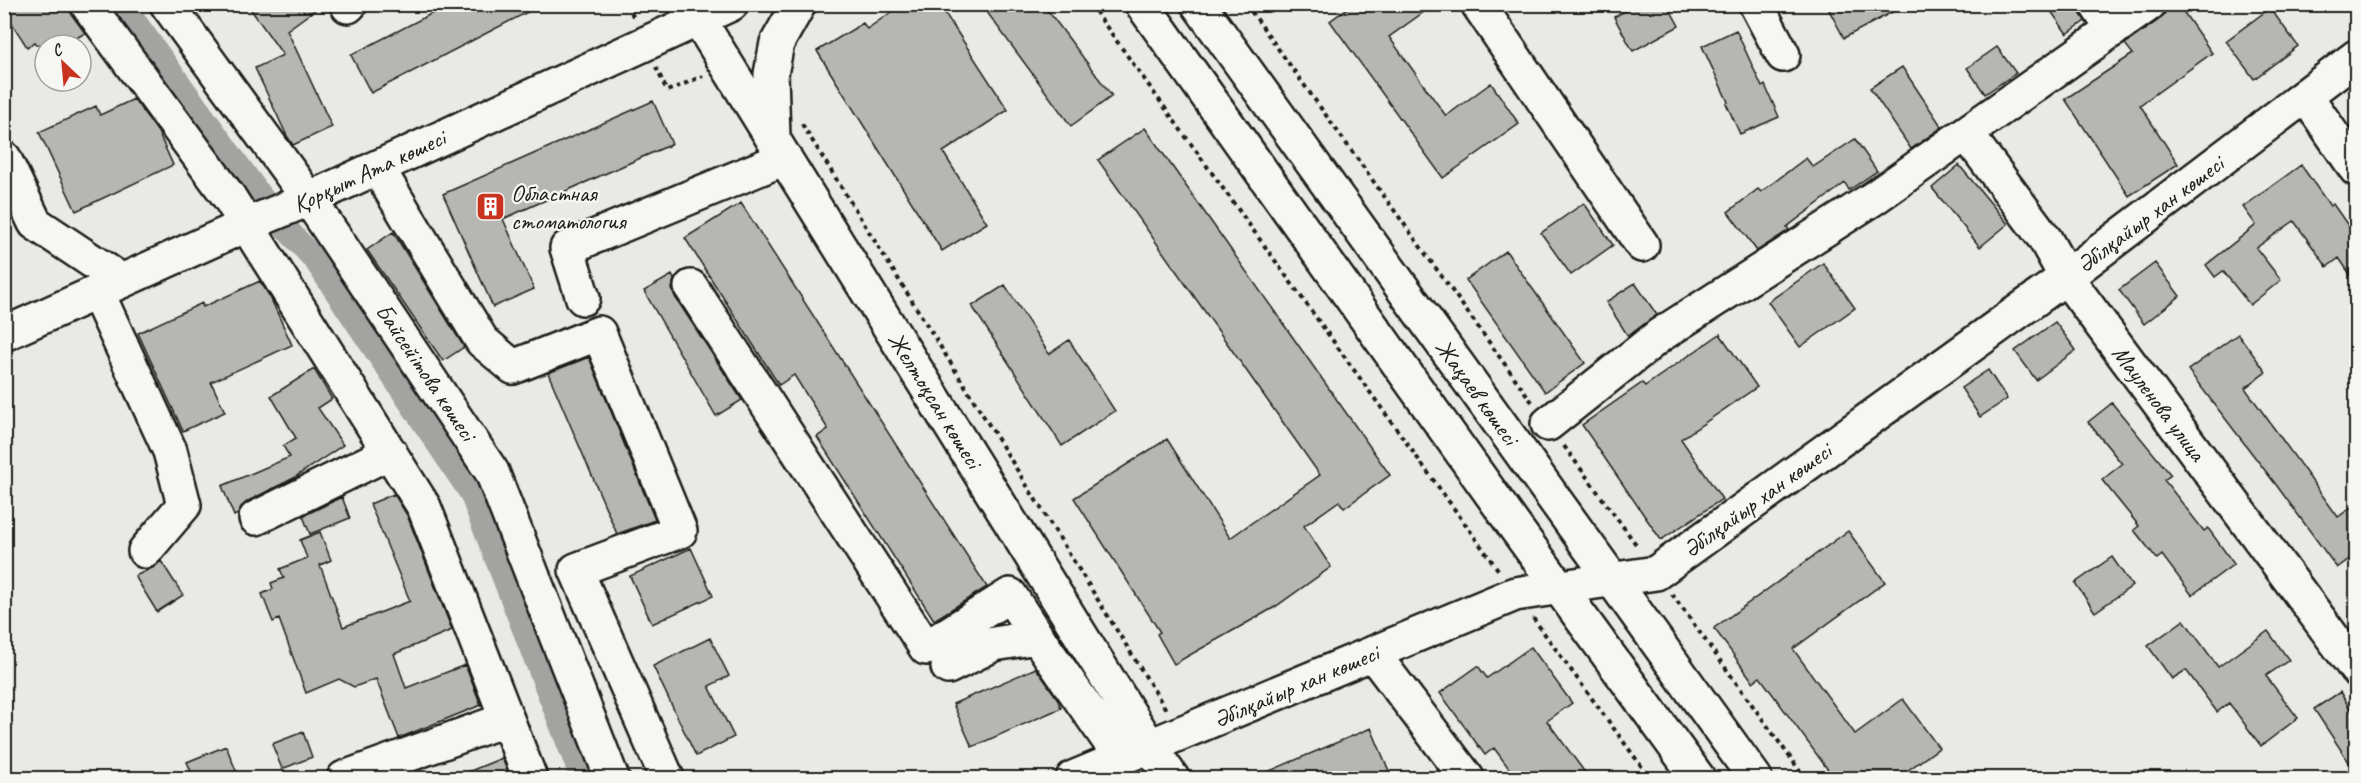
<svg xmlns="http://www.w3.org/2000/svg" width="2361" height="783" viewBox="0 0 2361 783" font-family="Caveat,sans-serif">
<rect width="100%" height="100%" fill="#e9e9e5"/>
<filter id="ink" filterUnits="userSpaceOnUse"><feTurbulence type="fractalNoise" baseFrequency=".0167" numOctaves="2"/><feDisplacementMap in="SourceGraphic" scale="12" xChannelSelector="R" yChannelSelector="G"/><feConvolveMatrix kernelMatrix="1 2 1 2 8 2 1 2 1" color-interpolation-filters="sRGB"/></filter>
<g filter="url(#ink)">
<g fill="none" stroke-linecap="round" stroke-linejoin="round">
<path stroke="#a3a3a1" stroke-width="24" d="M122,4l152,211 42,46 155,232 111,285"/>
</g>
<path fill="#b6b6b3" stroke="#1c1c1c" stroke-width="1.5" d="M4,4h65l3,11 13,18 -20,12h-29l-1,-3 -8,5 -14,-22z
M247,4h76l-36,26 45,97 -39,18 -6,-9 -32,-68 28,-13z
M450,4h93l-172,89 -20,-38z
M903,4h36l69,106 -65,42 44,71 -45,28 -125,-200 46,-28 4,6z
M981,4h62l69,92 -41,30z
M1353,4h82l-46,33 57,79 45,-33 28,41 -76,54 -113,-157z
M1637,4h30l12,22 -46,25 -19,-34z
M1839,4h68l-63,34 -15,-28z
M2046,4h31l8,17 -18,13z
M2173,4h5l34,49 -72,52 38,59 -49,32 -64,-97 68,-45 -8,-10 35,-25 7,-10z
M2270,8l28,38 -44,33 -28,-38z
M1736,30l26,57 3,-2 14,32 -39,17 -14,-31 2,-1 -26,-56z
M1997,47l19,26 -31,21 -18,-26z
M1902,67l40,60 -31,22 -41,-61z
M134,99l24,33 15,33 -97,46 -37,-79 57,-26 4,9z
M653,101l19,43 -169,75 31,70 -41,18 -50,-113z
M1145,128l245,347 -46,33 -5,-7 -35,25 27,41 -56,40 -101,57 -17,-30 3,-2 -86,-134 93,-59 63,99 90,-63 -222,-315z
M1855,139l22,32 -28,19 -4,-7 -58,44 2,3 -32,21 -29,-39 30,-23 3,3 45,-34 7,9z
M1959,165l49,59 -28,23 -48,-59z
M2301,165l29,41 3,-2 23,33v46l-17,-25 -12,9 -33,-46 -38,27 25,32 -31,25 -27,-34 -8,6 -9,-12 50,-40 -13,-18z
M741,203l246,384 -53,33 -117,-183 11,-8 -34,-54 -15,10 -94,-147z
M1584,203l29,42 -42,30 -30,-42z
M393,232l71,115 -21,14 -76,-111z
M1506,251l79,112 -40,29 -79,-112z
M1823,263l32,45 -55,39 -32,-45z
M2155,263l25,33 -36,28 -25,-34z
M672,275l2,4 -2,10 3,8 67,103 -26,16 -72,-125z
M260,281l10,16 22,48 -81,37 14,30 -42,19 -45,-98 64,-30 1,4z
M1635,283l22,32 -29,21 -22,-34z
M1005,285l44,69 20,-14 46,71 -53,35 -90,-140z
M2055,322l21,28 -40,30 -21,-29z
M1720,334l37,53 -76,52 41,60 -61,41 -79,-115 60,-42 3,3z
M2238,334l28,38 -21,16 93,129 18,-13v50l-19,14 -60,-82 -89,-116z
M589,357l66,163 -38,14 -69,-161z
M314,369l18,30 -14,9 25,37 -51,34 -44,22 -7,6 -3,7 -4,2 -12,-30 68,-29 -7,-11 13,-8 -25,-42z
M1988,370l19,29 -27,18 -19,-29z
M2112,403l59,72 -7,5 40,51 4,-3 26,36 -42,31 -30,-40 -5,4 -23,-29 5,-4 -37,-46 20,-16 -34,-42z
M394,494l13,21 45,115 -58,24 12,34 59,-23 16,40 -82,33 -23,-59 -22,8 -15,-8 -33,14 -27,-74 -6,3 -11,-28 11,-5 -2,-6 13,-5 -4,-9 27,-11 -7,-18 20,-8 11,28 -11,5 23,62 67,-26 -40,-97z
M342,497l8,21 -40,16 -7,-18z
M1848,531l37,51 -92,67 62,85 48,-35 36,49 -42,30h-63l-74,-101 -7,5 -39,-54z
M691,548l22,48 -61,28 -22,-48z
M2112,557l20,29 -37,26 -20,-29z
M161,561l22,34 -26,17 -22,-36 17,-8z
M2184,620l34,47 50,-36 21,29 -23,16 32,42 -37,28 -32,-43 -12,9 -31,-42 -14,9 -24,-33z
M710,638l19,38 -20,10 25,51 -38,19 -43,-90z
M1531,647l41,56 -25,18 42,57h-73l-22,-30 -9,7 -45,-62 38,-27 9,12z
M1036,668l21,30 4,10 -89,39 -19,-43z
M2340,692l16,26v55l-42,-64z
M1371,728l18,43 -18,7h-118z
M303,732l9,25 -30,12 -10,-25z
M226,746l13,32h-45l-7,-16z
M502,758l8,20h-57z"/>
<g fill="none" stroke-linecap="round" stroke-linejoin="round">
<defs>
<path id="minor" d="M87,4l142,193 195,310 106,271
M167,4l142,195 183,273 120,306
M686,4l13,16 451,727 22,31
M1142,4l373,523 183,251
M1198,4l557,774
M1478,4l164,241
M1756,4l27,51
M2096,4l17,26
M348,6l2,-2
M2306,96l50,73
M1966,133l79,106 21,38 290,392
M773,137l-2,-63 6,-31 22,-39
M4,158l31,65 87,58
M377,167l105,174 31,26 86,-34 81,198 -104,39 91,208
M691,287l235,361 84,-53 27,42
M97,292l73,159 14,54 -39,46
M583,298l-16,-50 218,-90
M4,334l242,-109 63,-26 422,-195
M1548,424l112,-89 214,-137 275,-194
M256,518l134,-66
M1373,654l94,124
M948,667l46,-23 43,-7 85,122
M344,778l163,-59
M1073,778l442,-184 141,-21 410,-296 290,-220"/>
</defs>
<use href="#minor" stroke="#1c1c1c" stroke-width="38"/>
<path stroke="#1c1c1c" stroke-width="4" stroke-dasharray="4.5 4.5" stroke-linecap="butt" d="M628,4l6,15
M1090,4l409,567
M1246,4l286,398
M656,67l11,24 36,-15
M802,124l365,587
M1564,446l74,101
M1672,594l133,184
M1533,618l117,160"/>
<use href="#minor" stroke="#f6f6f2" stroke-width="33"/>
</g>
</g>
<defs>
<symbol id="building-square" viewBox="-11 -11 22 22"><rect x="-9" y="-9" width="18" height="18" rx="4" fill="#c8321e" stroke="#f6f6f2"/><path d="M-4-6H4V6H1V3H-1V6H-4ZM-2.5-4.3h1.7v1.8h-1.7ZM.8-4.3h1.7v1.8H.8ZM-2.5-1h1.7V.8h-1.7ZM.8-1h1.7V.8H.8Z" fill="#fff"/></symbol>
</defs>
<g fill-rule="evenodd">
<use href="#building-square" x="474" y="190" width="33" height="33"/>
</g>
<g text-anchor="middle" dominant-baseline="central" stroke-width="4.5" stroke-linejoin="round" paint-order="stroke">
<g font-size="24" fill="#1c1c1c" stroke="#f6f6f2">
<text transform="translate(369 171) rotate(-25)">Қорқыт Ата көшесі</text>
<text transform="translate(2150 214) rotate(-37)">Әбілқайыр хан көшесі</text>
<text transform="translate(426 372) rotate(56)">Байсейітова көшесі</text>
<text transform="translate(1477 392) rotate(54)">Жақаев көшесі</text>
<text transform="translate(935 400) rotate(58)">Желтоқсан көшесі</text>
<text transform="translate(2159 403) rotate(53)">Мауленова улица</text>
<text transform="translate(1757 500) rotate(-36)">Әбілқайыр хан көшесі</text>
<text transform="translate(1296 686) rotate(-23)">Әбілқайыр хан көшесі</text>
</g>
<g font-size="24" fill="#1c1c1c" stroke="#f6f6f2" text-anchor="start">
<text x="511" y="193">Областная<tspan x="511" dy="28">стоматология</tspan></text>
</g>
</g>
<rect width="2361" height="783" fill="none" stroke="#f6f6f2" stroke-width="24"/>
<rect x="12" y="12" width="2337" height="759" fill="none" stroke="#1c1c1c" stroke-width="2" filter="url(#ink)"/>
<g transform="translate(63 63) rotate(334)"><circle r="28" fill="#f6f6f2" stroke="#9f9f9c" stroke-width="1.5"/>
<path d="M0-4.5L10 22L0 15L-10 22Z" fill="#c8321e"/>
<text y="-9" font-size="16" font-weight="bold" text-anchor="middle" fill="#1c1c1c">С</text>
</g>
</svg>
